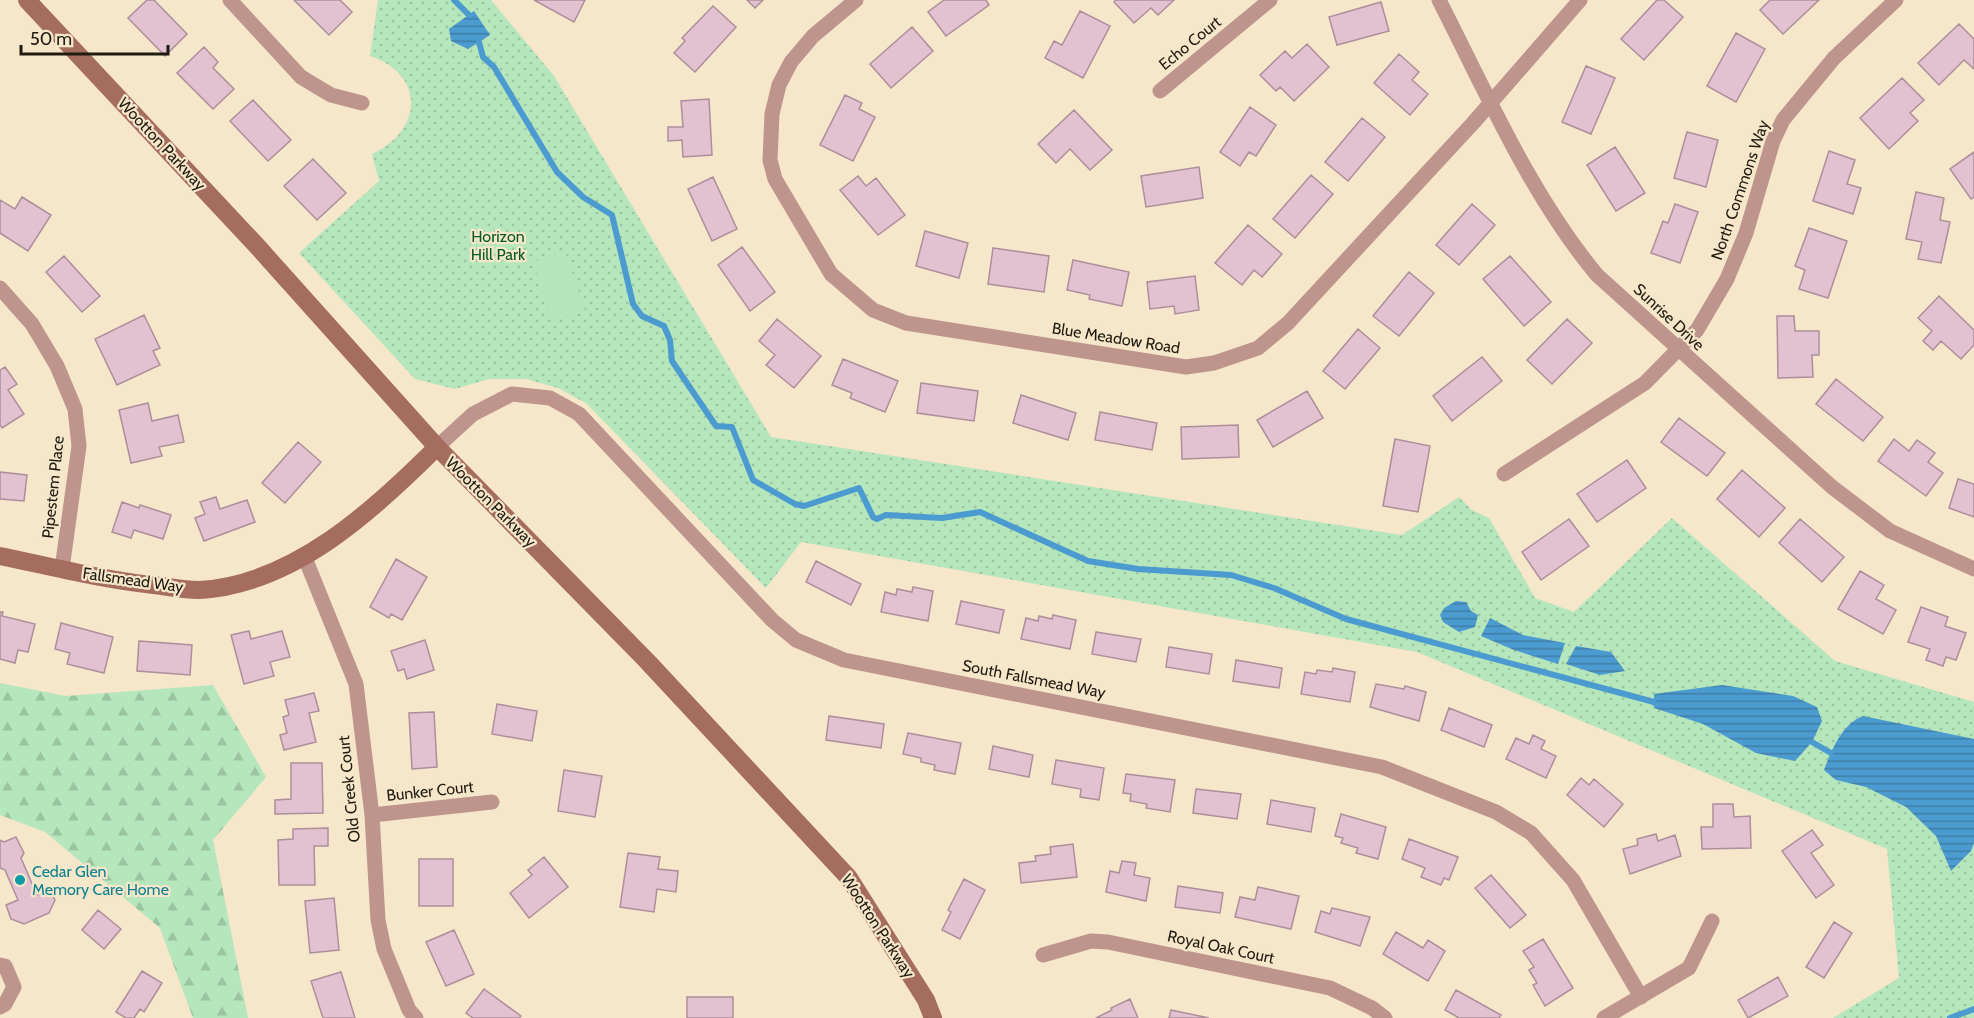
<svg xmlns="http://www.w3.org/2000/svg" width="1974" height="1018" viewBox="0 0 1974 1018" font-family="Cabin,sans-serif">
<defs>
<pattern id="forest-firs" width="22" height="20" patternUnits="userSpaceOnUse" patternTransform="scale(1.5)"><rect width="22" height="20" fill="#b5e6bc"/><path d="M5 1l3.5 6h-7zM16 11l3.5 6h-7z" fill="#9bc5a1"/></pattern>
<pattern id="park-dots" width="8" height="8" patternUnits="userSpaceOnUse" patternTransform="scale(1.5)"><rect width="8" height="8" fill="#b5e6bc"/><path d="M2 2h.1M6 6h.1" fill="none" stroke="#9bc5a1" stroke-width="1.8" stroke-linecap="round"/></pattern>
<pattern id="water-rules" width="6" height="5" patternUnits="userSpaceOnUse" patternTransform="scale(1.5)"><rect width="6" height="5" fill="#4b9bd0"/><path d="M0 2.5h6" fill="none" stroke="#3e7ea7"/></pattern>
</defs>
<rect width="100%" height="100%" fill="#f6e6ca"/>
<path fill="url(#forest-firs)" d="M0,683l66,13 147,-11 53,92 -53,63 35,178h-55l-33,-90 -115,-96 -45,-17z"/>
<path fill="url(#park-dots)" d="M378,0h113l63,76 217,361 631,98 57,-38 13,13 17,8 46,80 39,14 98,-94 163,143 139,41v316h-141l66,-40 -12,-129 -470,-197 -616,-110 -35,46 -180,-185 -28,-15 -32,-9h-37l-34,10 -40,-10 -116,-126 80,-72 -7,-27c52,-24 53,-80 -2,-98z"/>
<path fill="#b5e6bc" d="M565,251l20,59 -33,11 -19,-59z"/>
<path fill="url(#water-rules)" d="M474,11l16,24 -22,14 -17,-8 -2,-12z
M1456,601l10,1 5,9 7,4 -3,12 -16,5 -16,-10 -3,-7 4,-7z
M1490,618l33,17 42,8 -7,21 -44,-14 -33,-14z
M1576,646l35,6 14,19 -25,4 -34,-11z
M1722,685l71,11 24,11 5,14 -10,21 -17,19 -39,-8 -53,-29 -49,-16v-14z
M1863,716l111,23v104l-3,8 -20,20 -15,-35 -30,-29 -40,-20 -30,-7 -12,-10c8,-21 18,-46 39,-54z"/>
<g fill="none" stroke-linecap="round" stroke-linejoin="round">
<path stroke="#4b9bd0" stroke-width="6" d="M454,0l15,15
M479,42l4,15 11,10 63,105 26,25 29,18 21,89 9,12 22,10 6,14 2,21 44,65 16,1 21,53 42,24 9,2 55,-18 14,29 4,2 9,-4 56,3 38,-6 108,49 50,8 93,6 43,13 72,31 308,83
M1812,742l19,11
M1950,1018l24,-9"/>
</g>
<path fill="#e2c2d0" stroke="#ad8e9b" stroke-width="1.5" d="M147,0h7l33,34 -22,22 -37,-38z
M294,0h46l12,12 -23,23z
M534,0h51l-11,22z
M747,0h16l-8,8z
M944,0h42l3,5 -43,31 -18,-24z
M1116,0h58l-16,15 -7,-7 -17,15 -20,-21z
M1657,0h7l19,17 -39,43 -23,-21z
M1770,0h49l-36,34 -23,-24z
M1381,2l8,29 -52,14 -8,-28z
M713,6l23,21 -41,45 -21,-19 11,-12 -3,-3z
M1080,11l30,15 -27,52 -38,-20 9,-17 8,4z
M1959,24l15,15v30l-10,-9 -25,25 -21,-22z
M912,27l21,24 -42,37 -21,-24z
M1736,33l29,16 -29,53 -29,-16z
M1307,44l22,23 -35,34 -14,-14 -4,4 -16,-16 25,-24 7,7z
M204,47l14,15 -5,6 21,21 -21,20 -36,-36z
M1399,54l20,18 -7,8 16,14 -18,21 -36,-32z
M1586,66l29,12 -24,56 -29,-12z
M1902,78l22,22 -14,13 8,8 -29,28 -29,-31z
M845,95l17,8 -3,6 16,8 -22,44 -33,-16z
M709,99l3,56 -29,2 -1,-17 -14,1v-14h15l-2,-26z
M253,100l38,40 -23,21 -38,-40z
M1250,107l26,18 -20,31 -7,-4 -9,14 -20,-14z
M1074,110l38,40 -22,20 -20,-21 -14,14 -18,-19z
M1362,118l23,19 -37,44 -23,-19z
M1687,132l31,8 -12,47 -32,-9z
M1615,147l30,46 -29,18 -29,-46z
M1829,151l26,9 -8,24 14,4 -8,26 -40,-13z
M1974,152v45l-3,2 -21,-30z
M313,159l33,34 -29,27 -33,-34z
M1199,167l4,31 -57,9 -5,-31z
M1311,175l22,19 -38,44 -22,-19z
M858,176l8,10 10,-8 29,37 -27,20 -38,-45z
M713,177l24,52 -25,12 -24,-52z
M1916,192l28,6 -4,22 10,2 -9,41 -23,-4 4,-17 -16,-3z
M22,197l29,18 -23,36 -28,-18v-33l15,9z
M1472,204l23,21 -36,40 -23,-20z
M1675,204l23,8 -18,51 -29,-10 12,-32 5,2z
M1248,225l34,29 -20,23 -8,-7 -12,15 -27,-22z
M1809,228l38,13 -19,57 -29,-9 6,-19 -10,-4z
M925,231l43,12 -9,35 -43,-12z
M742,247l33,45 -25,19 -32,-46z
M993,248l56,8 -5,36 -56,-8z
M64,256l36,40 -18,16 -36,-40z
M1510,256l41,46 -27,24 -41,-47z
M1073,260l56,12 -7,34 -33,-7 1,-4 -23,-5z
M1409,272l25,21 -35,43 -26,-20z
M1195,276l4,34 -24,4 -1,-8 -24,3 -3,-27z
M1939,296l35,34v15l-13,14 -20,-18 -8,9 -10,-9 9,-10 -14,-13z
M144,315l16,33 -7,3 7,14 -43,20 -22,-46z
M1777,316h17l1,15h24v24h-7l1,22 -35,1z
M777,319l44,37 -27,32 -28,-23 9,-10 -16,-14z
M1567,319l25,24 -40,41 -25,-24z
M1358,329l22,19 -35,41 -22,-18z
M1482,357l20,24 -50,40 -19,-25z
M843,359l55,22 -13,31 -35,-14 2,-5 -20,-8z
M5,367l12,17 -9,6 16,24 -22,14 -2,-3v-55z
M1836,379l47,38 -20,24 -47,-37z
M921,383l57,8 -4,30 -57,-8z
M1307,391l16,27 -50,29 -16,-27z
M1021,395l55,18 -8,27 -55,-17z
M148,403l4,18 26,-6 6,27 -25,5 3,9 -31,7 -12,-53z
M1100,412l57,11 -5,27 -57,-10z
M1679,418l46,35 -18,23 -46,-34z
M1238,425l1,32 -57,2 -1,-32z
M1395,439l35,7 -12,66 -35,-6z
M1894,439l15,12 8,-11 18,13 -7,9 15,11 -17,23 -48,-35z
M298,442l23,20 -36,41 -23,-20z
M1627,460l19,28 -49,34 -20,-28z
M1742,470l43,38 -26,29 -42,-38z
M0,472l27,3 -3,26 -24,-2z
M1958,479l16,5v33l-25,-9z
M216,497l4,12 27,-9 8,22 -51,19 -9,-23 10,-4 -5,-12z
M122,502l17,6 1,-3 31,10 -8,24 -29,-9 -3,8 -19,-6z
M1569,519l20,27 -48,34 -19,-28z
M1800,519l44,38 -22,25 -43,-39z
M396,559l31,18 -25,43 -11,-6 -2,4 -19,-11z
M816,561l45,23 -10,21 -45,-23z
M1860,571l24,14 -8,14 20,11 -13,24 -45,-25z
M913,587l20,4 -5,30 -47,-9 4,-20 11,3 1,-6 15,3z
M961,601l43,9 -5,23 -43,-9z
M1921,607l27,10 -3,9 21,7 -10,27 -10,-3 -3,9 -17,-6 4,-11 -22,-7z
M0,612h3l-1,4 33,8 -7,28 -10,-2 -3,13 -15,-4z
M1053,615l23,5 -6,29 -49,-10 5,-21 12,3 1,-5 13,3z
M61,623l52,14 -9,36 -37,-9 3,-11 -15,-4z
M249,631l2,8 31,-8 8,26 -20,5 4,14 -30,8 -13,-49z
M1096,632l45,7 -5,23 -44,-8z
M425,640l9,30 -27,9 -3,-10 -6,2 -7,-20z
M139,641l53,4 -2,30 -53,-4z
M1169,647l43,7 -3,20 -43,-7z
M1236,660l46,8 -3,20 -46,-7z
M1333,668l22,4 -5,30 -49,-8 4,-22 11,2 1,-4 15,2z
M1376,684l28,5 1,-3 21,6 -7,29 -49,-14z
M314,693l5,18 -10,2 7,29 -32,8 -4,-15 7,-2 -4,-16 6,-2 -4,-15z
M497,704l40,7 -5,30 -40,-7z
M1449,708l43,17 -8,22 -43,-17z
M434,712l3,55 -25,2 -3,-56z
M829,716l55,8 -3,24 -55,-8z
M908,733l53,10 -6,31 -21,-4 1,-5 -14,-3v-4l-18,-4z
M1533,735l12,6 -4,8 15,7 -10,22 -40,-19 10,-21 13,6z
M993,746l40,9 -4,22 -40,-8z
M1056,760l48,8 -5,32 -19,-3 1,-8 -29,-5z
M291,763h31l1,50 -48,1v-14l16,-1z
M564,770l38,6 -7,41 -37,-6z
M1126,774l49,6 -5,32 -24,-4 1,-4 -17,-3 1,-7 -8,-1z
M1581,778l8,7 5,-6 29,25 -19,23 -37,-32z
M1196,789l45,5 -4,25 -44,-6z
M1271,800l44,8 -4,24 -44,-8z
M1713,804h20l1,13 16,-1 1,32 -49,1 -1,-22h12z
M1341,814l45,13 -8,32 -22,-6 2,-5 -17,-5 2,-5 -8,-2z
M328,828v18h-14l1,39h-36l-1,-45 15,-1v-10z
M1812,830l11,15 -12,8 23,32 -18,13 -34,-47z
M1656,834l2,7 17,-6 6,21 -51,18 -7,-25 15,-4 -1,-6z
M16,837l8,16 -3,5 16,37 13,-6 5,11 -6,13 -25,11 -13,-5 -5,-14 12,-5 -13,-30 -5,-2v-28l4,2z
M1409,839l49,18 -9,23 -5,-2 -3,7 -20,-8 4,-9 -23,-9z
M1073,844l4,33 -56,6 -2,-20 17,-2 -1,-5 16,-2 -1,-7z
M628,853l32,4 -2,12 20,2 -2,21 -19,-3 -3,23 -34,-5z
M544,857l24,30 -39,31 -19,-25 22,-18 -4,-5z
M419,859h34v47h-34z
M1122,861l14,2 -2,12 16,3 -4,23 -40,-9 4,-21 9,2z
M1491,875l35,40 -16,13 -35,-40z
M964,879l21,11 -25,49 -18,-9 9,-18 -3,-2z
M1178,886l45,7 -3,20 -45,-6z
M1258,887l41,9 -8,33 -56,-12 5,-20 15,3z
M334,898l5,52 -29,3 -5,-52z
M1332,908l38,9 -10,29 -45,-14 6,-21 9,3z
M98,910l23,19 -17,20 -22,-19z
M1834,922l18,11 -28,45 -18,-11z
M454,930l20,44 -28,12 -20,-44z
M1396,932l27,16 5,-8 17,11 -17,30 -45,-27z
M1543,939l30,49 -28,18 -12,-21 4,-2 -8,-13 5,-3 -11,-16z
M142,971l20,12 -18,29 -4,-3 -6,9h-8l-10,-6z
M341,972l14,46h-32l-12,-37z
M1778,977l10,19 -40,22 -10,-18z
M484,989l37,27 -2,2h-46l-7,-5z
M1456,990l45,25 -2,3h-40l-14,-8z
M687,997h46v21h-46z
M1130,999l8,19h-42l16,-8 -1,-2z
M1171,1010l38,8h-40z"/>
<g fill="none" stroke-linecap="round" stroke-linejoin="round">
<path stroke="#bd958c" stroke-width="15" d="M230,0l71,77 30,18 31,8
M856,0l-43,36 -22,26 -12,23 -7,29 -2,46 5,19 56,95 42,36 33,13 280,44 28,-4 44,-15 30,-25 186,-201 106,-122
M1439,0c47,92 92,196 158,275l235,212 58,44 84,38
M1160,91l110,-91
M0,288l32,36 25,42 18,43 4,37 -17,123
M437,447l36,-33 39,-20 38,4 29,16 193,206 24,20 48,20 538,107 114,45 35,21 42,47 68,117
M1504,474l141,-91 52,-53 30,-51 19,-46 27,-92 10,-21 51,-62 62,-58
M305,558l51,126 16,131 6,105 6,29 25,61 7,8
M372,815l120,-13
M1043,955l48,-14 17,1 222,46 42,20 13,10
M0,965l5,1 9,21 -9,17 -5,3
M1604,1018l85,-50 23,-47"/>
<path stroke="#a56c60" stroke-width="18" d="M27,0l230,246 180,201 210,214 202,217 77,122 7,18
M0,556c54,11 107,25 162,30 12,2 25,4 37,4 94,-5 175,-80 238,-143"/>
</g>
<circle fill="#0f9aa8" stroke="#f6e6ca" stroke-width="2" cx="20" cy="880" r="6"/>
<g text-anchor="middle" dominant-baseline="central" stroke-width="4.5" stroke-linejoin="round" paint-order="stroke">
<g font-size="16" fill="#201b10" stroke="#f6e6ca">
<text transform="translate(1190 43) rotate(-39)">Echo Court</text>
<text transform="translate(162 144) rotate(47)">Wootton Parkway</text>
<text transform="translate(1740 190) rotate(-71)">North Commons Way</text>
<text transform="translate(1669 317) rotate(43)">Sunrise Drive</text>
<text transform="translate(1116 338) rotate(9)">Blue Meadow Road</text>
<text transform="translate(53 487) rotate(-84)">Pipestem Place</text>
<text transform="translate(491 502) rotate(45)">Wootton Parkway</text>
<text transform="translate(133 580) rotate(8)">Fallsmead Way</text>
<text transform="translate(1034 679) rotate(11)">South Fallsmead Way</text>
<text transform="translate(349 789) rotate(-96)">Old Creek Court</text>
<text transform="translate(430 791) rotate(-6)">Bunker Court</text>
<text transform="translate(878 926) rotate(57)">Wootton Parkway</text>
<text transform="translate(1221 947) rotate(12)">Royal Oak Court</text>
</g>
<g font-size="16" fill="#035a25" stroke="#f6e6ca">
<text x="498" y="236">Horizon<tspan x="498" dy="18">Hill Park</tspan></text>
</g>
<g font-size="16" fill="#0d838f" stroke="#f6e6ca" text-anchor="start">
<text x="32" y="871">Cedar Glen<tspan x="32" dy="18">Memory Care Home</tspan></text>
</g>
</g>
<path d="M21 45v9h147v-9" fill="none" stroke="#201b10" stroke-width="3"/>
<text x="30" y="45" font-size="18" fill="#201b10" stroke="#f6e6ca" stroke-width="4.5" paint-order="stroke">50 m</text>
</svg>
